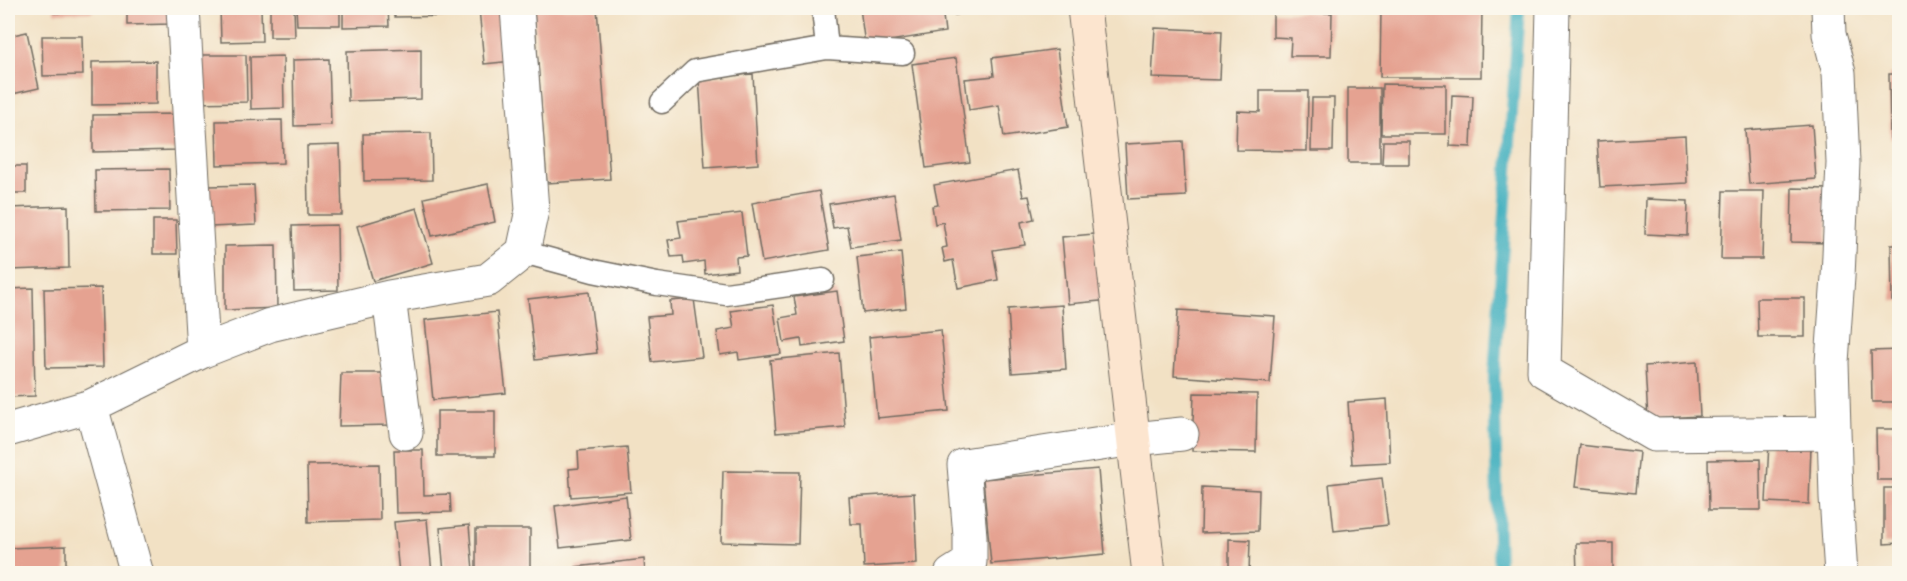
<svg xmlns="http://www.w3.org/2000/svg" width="1907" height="581" viewBox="0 0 1907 581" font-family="Cardo,serif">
<rect width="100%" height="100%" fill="#fbf7ec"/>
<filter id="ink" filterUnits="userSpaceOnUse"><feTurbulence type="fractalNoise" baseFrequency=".0167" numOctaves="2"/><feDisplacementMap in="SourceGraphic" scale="12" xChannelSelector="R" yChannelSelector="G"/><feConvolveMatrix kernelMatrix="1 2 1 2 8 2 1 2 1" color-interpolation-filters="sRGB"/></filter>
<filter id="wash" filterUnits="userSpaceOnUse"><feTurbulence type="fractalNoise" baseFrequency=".008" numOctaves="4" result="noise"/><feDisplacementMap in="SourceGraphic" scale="24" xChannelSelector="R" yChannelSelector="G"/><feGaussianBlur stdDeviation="1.35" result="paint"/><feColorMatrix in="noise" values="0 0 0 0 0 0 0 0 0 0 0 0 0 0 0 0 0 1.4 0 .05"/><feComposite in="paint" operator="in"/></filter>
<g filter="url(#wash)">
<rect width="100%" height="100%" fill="#f2e1c4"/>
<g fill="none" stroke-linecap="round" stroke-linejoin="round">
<path stroke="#44b1c0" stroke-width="12" d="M1499,574l-5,-197 25,-369"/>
</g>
<g id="blocks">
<path fill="#e5a291" d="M54,8h39v4l-39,1z
M127,8h45v16l-45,1z
M220,8h41l1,33 -41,1z
M270,8h24l1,29h-25z
M296,8h44v17h-43z
M343,8h45l1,18 -46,1z
M394,8h70v8l-70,1z
M479,8h29l5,53 -29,3z
M559,8h38l13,171 -63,4 -13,-174z
M860,8h82l3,24 -80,13z
M954,8h32v1l-31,6z
M1381,8h101l-1,69h-101z
M1273,12l59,1 -1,43h-41l1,-18 -18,-1z
M1895,20h5v42h-4z
M1155,28l67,3 -2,49 -68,-2z
M27,32l12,56 -31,7v-59z
M42,36h40l1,39 -40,1z
M421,49v50l-73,2 -1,-50z
M1057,49l11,78 -64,10 -5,-32 -30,5 -4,-31 29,-3 -2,-18z
M192,55h54l1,47 -54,1z
M283,56l1,52 -33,1 -1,-52z
M956,58l14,104 -44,6 -14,-104z
M329,59l2,66 -37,1 -1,-66z
M156,61v43l-64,1v-43z
M753,74l5,90 -53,4 -6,-90z
M1889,74h11v64h-10z
M1382,84l64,1v49h-65z
M1348,88h32v75h-32z
M1260,91h48l-1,60 -71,-1 1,-39 23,1z
M1452,95l21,1 -2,51 -21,-1z
M1312,98h22l-1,53h-22z
M178,114v36l-85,2v-37z
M282,120l1,43 -66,2 -1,-44z
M1812,125l4,54 -67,5 -4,-54z
M431,133l1,47 -68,1 -1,-47z
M1685,136l2,47 -87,4 -3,-46z
M1183,141l3,55 -58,3 -3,-55z
M1383,141h26v23h-27z
M340,145l2,70h-34l-1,-69z
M8,166h18v27h-18z
M169,169l1,41 -74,1 -1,-41z
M1018,170l5,27 6,-1 5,23 -13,3 4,23 -32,5 5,30 -40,8 -5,-28 -8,2 -3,-14 5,-1 -4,-25 -8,2 -3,-18 6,-1 -4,-20z
M488,184l7,38 -63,14 -8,-38z
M254,185l2,40 -46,2 -1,-41z
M1792,188l36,1 -1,54 -36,-1z
M819,191l10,59 -67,12 -10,-59z
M1723,191h41l-2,68h-41z
M894,194l7,46 -50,7 -4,-21 -14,2 -4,-24z
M1646,199l42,2 -1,35 -42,-2z
M68,206l1,62 -61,2v-62z
M417,208l16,55 -60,18 -16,-55z
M742,213l5,43 -11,1 1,13 -32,4 -1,-13 -20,3 -1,-8 -12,1 -3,-17 13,-2 -3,-17z
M153,220h23l1,34h-24z
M337,225l1,65 -44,1 -2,-65z
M1104,233l7,67 -43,4 -6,-67z
M276,245l1,63 -52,2v-64z
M1891,245h9v56h-8z
M901,252l5,56 -43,5 -6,-56z
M33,288l2,108 -27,1v-108z
M101,288l2,79 -57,1 -2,-79z
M837,291l7,50 -42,6 -1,-8 -17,3 -4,-24 17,-3 -3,-18z
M589,292l8,61 -62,7 -7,-61z
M1757,298h48v39h-47z
M694,299l8,58 -50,5 -5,-45 24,-2 -1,-14z
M773,305l8,49 -42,6 -1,-8 -18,3 -3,-24 17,-3 -3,-17z
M1062,305l4,64 -54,4 -4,-64z
M1178,310l97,6 -5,67 -96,-7z
M497,312l9,81 -73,7 -8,-80z
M941,330l8,81 -72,7 -8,-81z
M1900,350v52h-28l-1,-51z
M839,353l6,74 -69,6 -6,-73z
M1697,362l3,54 -52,3 -3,-53z
M341,373h51v52l-53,1z
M1194,393l63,1 -1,58 -64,-1z
M1387,399l3,63 -38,2 -4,-62z
M437,411h58v45h-58z
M1876,429h24v51h-23z
M1769,443l42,2 -2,59 -43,-2z
M1580,445l59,7 -4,41 -60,-6z
M627,447l4,45 -60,5 -2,-28 10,-1 -1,-17z
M394,450h29l1,45 26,-1 1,18 -55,1z
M1760,459l1,51h-52l-1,-50z
M379,464l1,56 -72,2 -1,-57z
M1098,469l7,85 -114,10 -8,-85z
M723,471l77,1 -2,72 -77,-2z
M1382,478l6,47 -54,6 -5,-47z
M1202,487l57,3 -1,41 -57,2z
M1884,488h16v55l-16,1z
M914,493l3,71 -53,3 -2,-43h-11l-2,-27z
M626,496l5,44 -71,8 -5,-42z
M427,519l5,55h-33l-5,-52z
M469,525l4,45 -29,3 -4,-45z
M476,529h54v39l-54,1z
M1229,539l21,1 -1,34h-36v-3h16z
M1576,543h37v31h-36z
M66,546v28h-58v-26z
M644,559l1,15h-69v-7z"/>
</g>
</g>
<g filter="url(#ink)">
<use href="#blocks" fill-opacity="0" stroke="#716b61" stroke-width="1.5"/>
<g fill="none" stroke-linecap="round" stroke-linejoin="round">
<defs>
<path id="lane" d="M823,8l4,40
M662,102l33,-31 132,-23 76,5
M523,252l70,19 64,13 69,10 97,-14"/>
<path id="street" d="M183,8l20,343
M1553,8l-9,363 110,64 180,-2
M1828,8l1,26 10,39 4,90 -5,114 -6,85 4,135 5,77
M389,297l17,136
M91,406l46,168
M8,430l83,-24 112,-55 67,-26 119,-28 99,-17 35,-28 9,-42 -15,-202
M951,574l19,-12v-26l-6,-71 170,-26 48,-5"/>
<path id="secondary" d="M1084,8l65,566"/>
</defs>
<use href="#lane" stroke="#716b61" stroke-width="25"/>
<use href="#street" stroke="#716b61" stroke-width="35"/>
<use href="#secondary" stroke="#716b61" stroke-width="35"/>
<use href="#lane" stroke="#fff" stroke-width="22"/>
<use href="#street" stroke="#fff" stroke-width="33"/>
<use href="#secondary" stroke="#fce5cf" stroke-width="33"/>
</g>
</g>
<rect width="1907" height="581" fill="none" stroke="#fbf7ec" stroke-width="30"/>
</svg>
